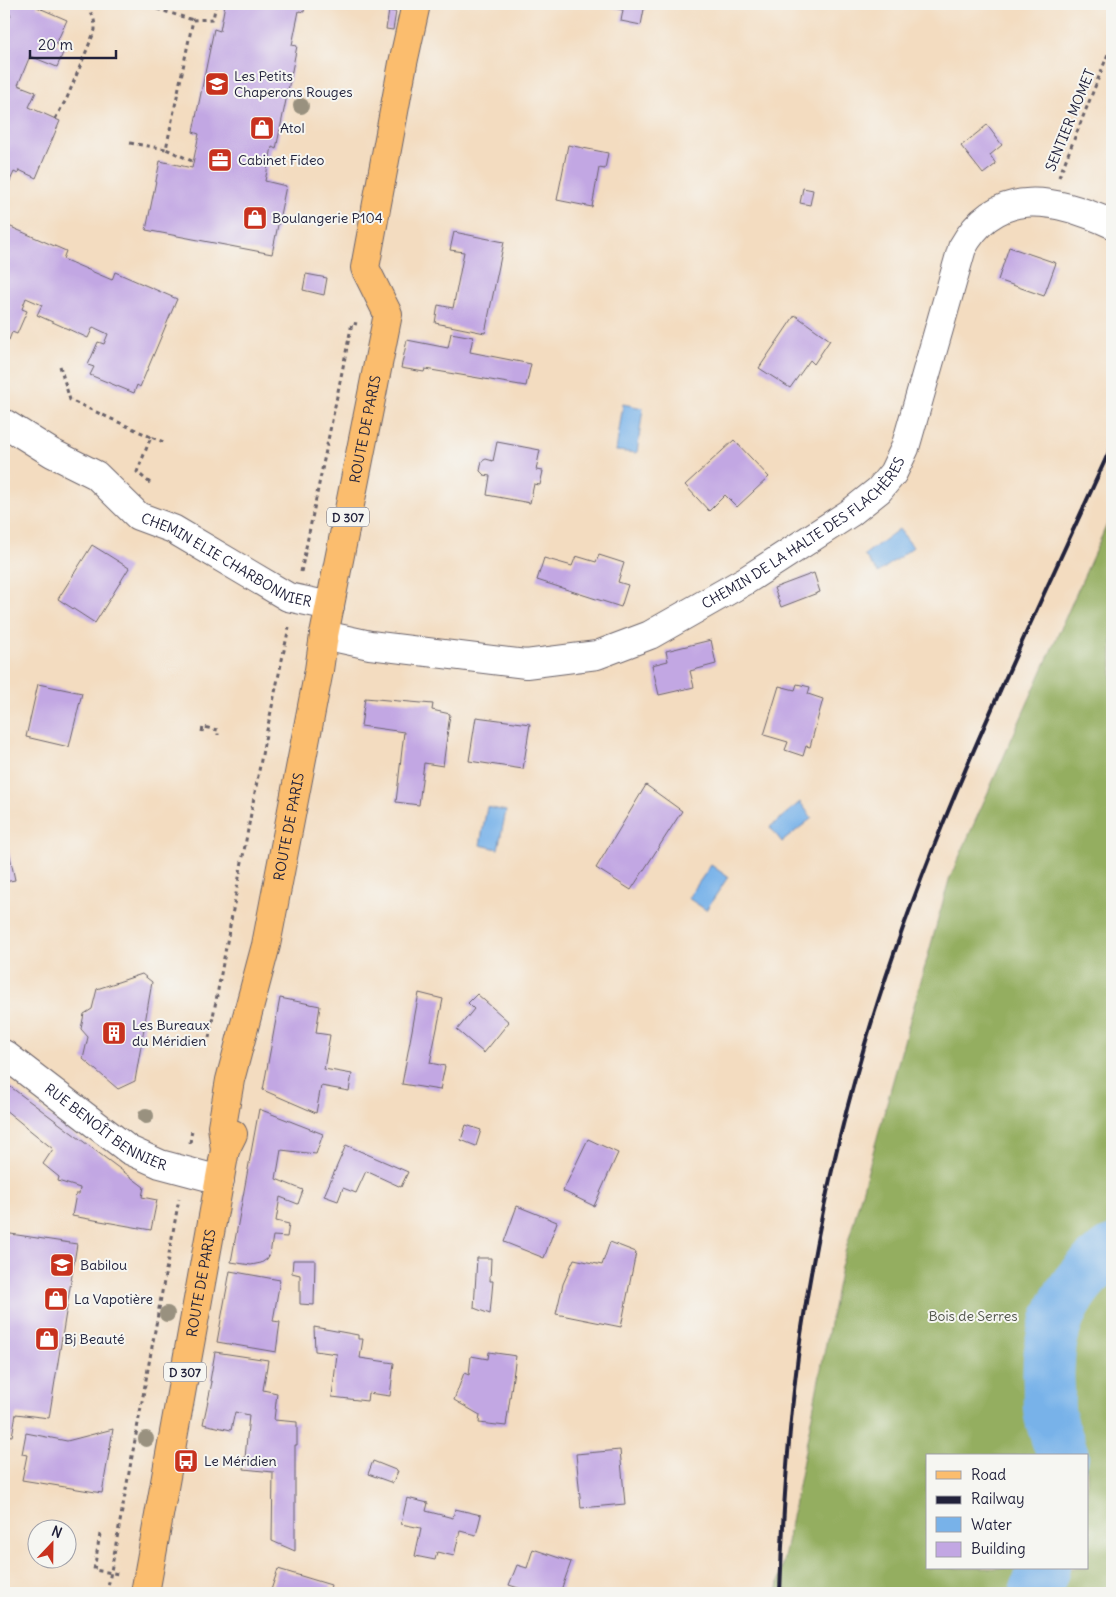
<svg xmlns="http://www.w3.org/2000/svg" width="1116" height="1597" viewBox="0 0 1116 1597" font-family="Delius,sans-serif">
<rect width="100%" height="100%" fill="#f6f6f2"/>
<filter id="ink" filterUnits="userSpaceOnUse"><feTurbulence type="fractalNoise" baseFrequency=".02" numOctaves="2"/><feDisplacementMap in="SourceGraphic" scale="10" xChannelSelector="R" yChannelSelector="G"/><feConvolveMatrix kernelMatrix="1 2 1 2 8 2 1 2 1" color-interpolation-filters="sRGB"/></filter>
<filter id="wash" filterUnits="userSpaceOnUse"><feTurbulence type="fractalNoise" baseFrequency=".0096" numOctaves="4" result="noise"/><feDisplacementMap in="SourceGraphic" scale="20" xChannelSelector="R" yChannelSelector="G"/><feGaussianBlur stdDeviation="1.12" result="paint"/><feColorMatrix in="noise" values="0 0 0 0 0 0 0 0 0 0 0 0 0 0 0 0 0 1.4 0 .05"/><feComposite in="paint" operator="in"/></filter>
<g filter="url(#wash)">
<rect width="100%" height="100%" fill="#f3dcc0"/>
<path fill="#94ae60" stroke="#5b684e" fill-rule="evenodd" d="M1112,513v1080h-335l64,-326 108,-387zM927,1456h160v112h-160z"/>
<path fill="#78b2e9" stroke="#4d6a92" d="M623,404l20,4 -6,45 -21,-2z
M899,529l14,18 -35,26 -14,-18z
M800,802l12,16 -30,24 -12,-15z
M487,807l19,4 -8,38 -18,-4z
M711,865l17,12 -22,33 -18,-12z"/>
<g fill="none" stroke-linecap="round" stroke-linejoin="round">
<path stroke="#78b2e9" stroke-width="52" d="M1063,1456c-4,-14 -10,-27 -13,-41 -2,-8 -1,-18 -1,-27 -4,-57 15,-103 63,-136
M1035,1593l9,-25"/>
</g>
<g id="blocks">
<path fill="#c2a7e3" d="M4,4h34l-1,3 30,13 -11,24 9,4 -8,19 -27,-11 -12,29 18,7 -7,15 31,14 -24,57 -17,-8 -1,4 -4,-2 -5,11 -5,-3v-160l3,2 4,-7 -7,-3z
M225,4h80l-1,8 -5,-1 -7,34 5,1 -21,103 -4,-2 -7,34 21,5 -14,68 -126,-24 14,-69 32,7 7,-34 -6,-2 21,-103 6,2z
M598,4h47l-4,21 -20,-4 2,-11z
M389,11l7,1 -3,18 -7,-1z
M987,125l15,20 -12,10 6,9 -13,10 -22,-28z
M568,145l40,8 -3,16 -6,-1 -7,39 -35,-7z
M803,188l10,2 -3,15 -10,-2z
M4,224l62,27 -3,8 49,21 3,-8 62,27 -37,88 -3,-2 -3,8 -44,-18 4,-8 -6,-2 10,-23 6,2 4,-10 -15,-7 -5,11 -51,-23 5,-10 -16,-7 -4,11 5,2 -10,23 -5,-2 -3,8 -5,-2z
M454,232l50,10 -19,91 -50,-10 3,-18 15,3 11,-56 -14,-2z
M1009,247l47,16 -12,33 -46,-16z
M306,274l21,4 -3,17 -21,-5z
M795,315l35,25 -16,24 -4,-4 -20,28 -31,-20z
M451,333l22,4 -3,15 61,12 -5,22 -101,-17 -1,3 -23,-4 6,-28 41,8z
M734,440l35,37 -32,30 -12,-12 -16,16 -24,-26z
M497,442l43,8 -4,20 7,1 -3,14 -6,-1 -4,19 -43,-8 3,-19 -6,-1 -4,-4 2,-10 4,-2 7,2z
M92,545l37,23 -34,55 -37,-24z
M599,555l25,8 -6,19 10,3 -7,22 -84,-27 7,-22 28,8 4,-10 20,6z
M814,573l6,19 -39,15 -7,-19z
M711,640l5,24 -26,7 4,16 -35,8 -7,-30 16,-4 -2,-10z
M38,684l44,9 -13,54 -43,-10z
M797,684l13,3 -2,7 15,5 -13,48 -4,-1 -3,10 -18,-6 3,-8 -24,-7 15,-49 16,4z
M365,698l68,6 -1,6 18,4 -7,52 -19,-3 -5,42 -23,-3 8,-70 -43,-6z
M476,717l54,7 -7,45 -54,-8z
M646,785l36,26 -51,79 -35,-22z
M4,828l11,52 -11,2z
M142,974l10,8 -17,99 -17,8 -35,-30 5,-22 -7,-8 3,-15 8,-5 5,-20z
M419,993l24,6 -13,64 15,3 -5,24 -38,-6z
M477,994l32,28 -25,31 -27,-23 17,-21 -6,-6z
M280,998l40,8 -4,27 14,2 -6,34 28,5 -3,17 -28,-5 -5,27 -53,-23z
M4,1082l140,105 -2,10 15,3 -6,30 -79,-14 4,-22h3l1,-6 -22,-7 1,-4 -16,-13 10,-15 -49,-40z
M259,1109l64,25 -7,20 -35,-4 -5,29 27,11 -5,14 -18,-7 -4,24 13,3 -2,13 -14,-1 -3,18 -3,5 -6,4 -10,2 -20,-3z
M466,1125l15,5 -5,16 -15,-6z
M588,1139l30,14 -24,53 -31,-15z
M346,1145l62,27 -7,15 -35,-16 -10,22 -13,-5 -5,13 -14,-5z
M517,1206l40,16 -13,36 -40,-16z
M4,1233l73,11 -28,174 -33,-4 -4,22 -8,-1z
M610,1242l26,10 -15,75 -65,-13 7,-30 11,-25 28,6z
M477,1258h14l-1,23h3l-3,33 -16,-6z
M293,1260h22l-1,45 -14,-1v-29l-8,-2z
M230,1271l50,9 -7,41 7,1 -4,30 -59,-10z
M314,1327l44,8v4h5l-3,19 34,5 -4,33 -22,-3 -1,8 -35,-4 5,-43 -22,-3z
M215,1352l53,8 -5,30 14,3 -3,27 23,2v23h-2v106l-23,-10 1,-69 -29,-3 5,-54 -14,-3 -4,18 -28,-6 9,-42 -2,-1z
M489,1352l27,4 -10,70 -27,-3 1,-8 -26,-15 10,-27 5,2 2,-19 17,3z
M113,1429l-11,64 -80,-13 5,-25 -5,-1 4,-21 41,8z
M620,1450l5,54 -44,4 -5,-54z
M373,1461l25,10 -5,12 -25,-9z
M407,1498l21,5 -2,8 27,7 2,-9 26,6 -5,20 -16,-4 -6,25 -17,-4 -2,8 -20,-4 6,-28 -20,-4z
M533,1549l38,13 -11,31h-26l-25,-8 8,-20 10,3z
M278,1569l53,16 -2,8h-59z"/>
</g>
</g>
<g filter="url(#ink)">
<use href="#blocks" fill-opacity="0" stroke="#6b636a" stroke-width="1"/>
<g fill="none" stroke-linecap="round" stroke-linejoin="round">
<defs>
<g id="minor">
<path id="s1" d="M4,423l48,30 44,22 42,41 35,13 115,68 42,9"/>
<path id="s2" d="M324,635l46,10 156,19 71,-9 53,-20 95,-54 105,-68 29,-23 14,-17 12,-25 57,-200c35,-64 95,-49 150,-24"/>
<path id="s3" d="M4,1054l125,96 31,14 60,16"/>
</g>
<g id="major">
<path id="s4" d="M225,1150l-3,-24 8,-46 36,-135 53,-275 5,-35 64,-321 -23,-46 38,-205 13,-59"/>
<path id="s5" d="M145,1593l80,-443 8,-16"/>
</g>
</defs>
<use href="#minor" stroke="#6b636a" stroke-width="30"/>
<use href="#major" stroke="#6b636a" stroke-width="30"/>
<path stroke="#6b636a" stroke-width="3" stroke-dasharray="4 4" stroke-linecap="butt" d="M41,9l3,-5
M157,9l36,11
M55,119l12,-21 28,-68c0,-12 -3,-19 -13,-26
M130,143l36,6
M192,161l-26,-12 27,-129 20,-1 3,-15
M1059,177l53,-133
M60,366l10,34 81,37
M150,483l-13,-11 14,-35 15,6
M301,572l51,-249 5,1
M202,732l1,-5 15,3v5
M209,1038l55,-294 25,-117
M190,1143l2,-13
M100,1534l-6,36 25,4
M107,1593l72,-394"/>
<use href="#minor" stroke="#fff" stroke-width="28"/>
<use href="#major" stroke="#fbbd6e" stroke-width="28"/>
<path stroke="#22223b" stroke-width="4" d="M780,1593c3,-86 9,-173 21,-259 18,-120 46,-239 84,-354 61,-184 147,-358 227,-535"/>
</g>
<g fill="#99917f">
<circle cx="301" cy="106" r="8"/>
<circle cx="146" cy="1116" r="8"/>
<circle cx="167" cy="1314" r="8"/>
<circle cx="146" cy="1439" r="8"/>
</g>
</g>
<defs>
<symbol id="school-square" viewBox="-11 -11 22 22"><rect x="-9" y="-9" width="18" height="18" rx="4" fill="#c8321e" stroke="#f6f6f2"/><path d="M0-5L7-2L0 1L-7-2ZM-4 1L0 2.5L4 1V4Q0 6-4 4Z" fill="#fff"/></symbol>
<symbol id="shop-square" viewBox="-11 -11 22 22"><rect x="-9" y="-9" width="18" height="18" rx="4" fill="#c8321e" stroke="#f6f6f2"/><path d="M-5-2.5h2.3a2.7 3.5 0 0 1 5.4 0H5L5.5 6h-11ZM-1.5-2.5h3a1.5 2.3 0 0 0-3 0Z" fill="#fff"/></symbol>
<symbol id="office-square" viewBox="-11 -11 22 22"><rect x="-9" y="-9" width="18" height="18" rx="4" fill="#c8321e" stroke="#f6f6f2"/><path d="M-6-3h4V-5.5h4V-3h4V5H-6ZM-1-4.5V-3h2v-1.5ZM-6 0V1H6V0Z" fill="#fff"/></symbol>
<symbol id="building-square" viewBox="-11 -11 22 22"><rect x="-9" y="-9" width="18" height="18" rx="4" fill="#c8321e" stroke="#f6f6f2"/><path d="M-4-6H4V6H1V3H-1V6H-4ZM-2.5-4.3h1.7v1.8h-1.7ZM.8-4.3h1.7v1.8H.8ZM-2.5-1h1.7V.8h-1.7ZM.8-1h1.7V.8H.8Z" fill="#fff"/></symbol>
<symbol id="bus-square" viewBox="-11 -11 22 22"><rect x="-9" y="-9" width="18" height="18" rx="4" fill="#c8321e" stroke="#f6f6f2"/><path d="M-5-6H5V4H4V6H2V4H-2V6H-4V4H-5ZM-3.5-4V0h7V-4ZM-3.5 1.2v1.5H-2V1.2ZM2 1.2v1.5H3.5V1.2Z" fill="#fff"/></symbol>
</defs>
<g fill-rule="evenodd">
<use href="#school-square" x="203" y="70" width="28" height="28"/>
<use href="#shop-square" x="248" y="114" width="28" height="28"/>
<use href="#office-square" x="206" y="146" width="28" height="28"/>
<use href="#shop-square" x="241" y="204" width="28" height="28"/>
<use href="#building-square" x="100" y="1019" width="28" height="28"/>
<use href="#school-square" x="48" y="1251" width="28" height="28"/>
<use href="#shop-square" x="42" y="1285" width="28" height="28"/>
<use href="#shop-square" x="33" y="1325" width="28" height="28"/>
<use href="#bus-square" x="172" y="1447" width="28" height="28"/>
</g>
<g text-anchor="middle" dominant-baseline="central" stroke-width="4" stroke-linejoin="round" paint-order="stroke">
<g fill="#f6f6f2" stroke="#626272" stroke-width="1">
<rect x="327" y="507.5" width="42" height="19" rx="4"/>
<rect x="164" y="1362.5" width="42" height="19" rx="4"/>
</g>
<g font-size="12" font-weight="bold" fill="#22223b">
<text x="348" y="517">D 307</text>
<text x="185" y="1372">D 307</text>
</g>
<g font-size="14" fill="#22223b" stroke="#f6f6f2" text-anchor="start">
<text x="234" y="76">Les Petits<tspan x="234" dy="16">Chaperons Rouges</tspan></text>
<text x="280" y="128">Atol</text>
<text x="238" y="160">Cabinet Fideo</text>
<text x="272" y="218">Boulangerie P104</text>
<text x="132" y="1025">Les Bureaux<tspan x="132" dy="16">du Méridien</tspan></text>
<text x="80" y="1265">Babilou</text>
<text x="74" y="1299">La Vapotière</text>
<text x="64" y="1339">Bj Beauté</text>
<text x="204" y="1461">Le Méridien</text>
</g>
<g font-size="14" fill="#22223b" stroke="#f6f6f2">
<text transform="translate(1070 120) rotate(-68)">SENTIER MOMET</text>
<text stroke="none"><textPath href="#s4" startOffset="736">ROUTE DE PARIS</textPath></text>
<text stroke="none"><textPath href="#s2" startOffset="518">CHEMIN DE LA HALTE DES FLACHÈRES</textPath></text>
<text stroke="none"><textPath href="#s1" startOffset="264">CHEMIN ELIE CHARBONNIER</textPath></text>
<text stroke="none"><textPath href="#s4" startOffset="331">ROUTE DE PARIS</textPath></text>
<text stroke="none"><textPath href="#s3" startOffset="126">RUE BENOÎT BENNIER</textPath></text>
<text stroke="none"><textPath href="#s5" startOffset="315">ROUTE DE PARIS</textPath></text>
</g>
<g font-size="14" fill="#50544a" stroke="#f6f6f2">
<text x="973" y="1316">Bois de Serres</text>
</g>
</g>
<rect width="1116" height="1597" fill="none" stroke="#f6f6f2" stroke-width="20"/>
<rect x="926" y="1454" width="162" height="115" fill="#f6f6f2" stroke="#a1a1a9"/>
<rect x="936" y="1471" width="25" height="8" fill="#fbbd6e" stroke="#a1a1a9"/>
<text x="971" y="1480" font-size="15" fill="#22223b">Road</text>
<rect x="936" y="1496" width="25" height="8" fill="#22223b" stroke="#a1a1a9"/>
<text x="971" y="1504" font-size="15" fill="#22223b">Railway</text>
<rect x="936" y="1517" width="25" height="15" fill="#78b2e9" stroke="#a1a1a9"/>
<text x="971" y="1530" font-size="15" fill="#22223b">Water</text>
<rect x="936" y="1542" width="25" height="15" fill="#c2a7e3" stroke="#a1a1a9"/>
<text x="971" y="1554" font-size="15" fill="#22223b">Building</text>
<g transform="translate(52 1544) rotate(22)"><circle r="24" fill="#f6f6f2" stroke="#a1a1a9"/>
<path d="M0-4L9 19L0 12L-9 19Z" fill="#c8321e"/>
<text y="-8" font-size="14" font-weight="bold" text-anchor="middle" fill="#22223b">N</text>
</g>
<path d="M30 50v8h86v-8" fill="none" stroke="#22223b" stroke-width="2.5"/>
<text x="38" y="50" font-size="15" fill="#22223b" stroke="#f6f6f2" stroke-width="4" paint-order="stroke">20 m</text>
</svg>
